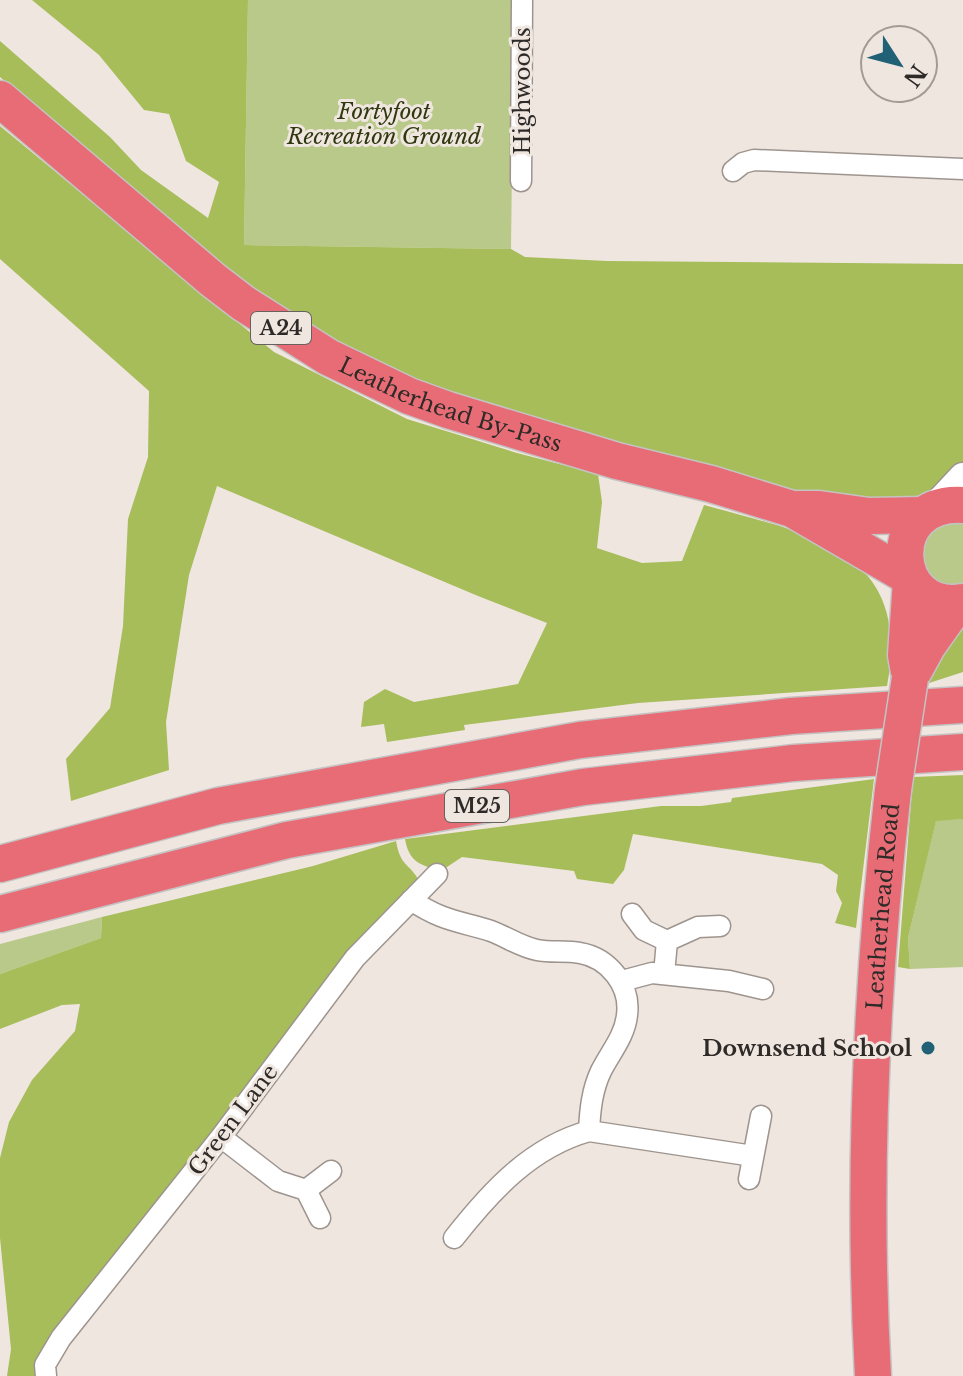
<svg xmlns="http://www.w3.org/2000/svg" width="963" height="1376" viewBox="0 0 963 1376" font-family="'Libre Baskerville',serif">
<rect width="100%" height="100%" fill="#f0e6e0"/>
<path fill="#b8c989" d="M248,0h266l-3,249 -267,-4z
M963,519v69l-3,1 -34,-11 -7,-35 9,-16z
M963,819v148l-53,2 -2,-31 28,-118z
M102,917l-1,21 -101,36v-30z"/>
<path fill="#a6bd5a" d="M32,0h216l-4,245 267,4 14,8 82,4 356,3v203l-30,22 -22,10 -89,-1 -114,-29 -297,-87 -93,-48 -95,-64 -223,-193v-36l110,96 31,33 67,48 11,-36 -33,-21 -17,-47 -25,-4 -45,-55z
M0,126l274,226 133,67 110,34 81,21 4,28 -5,46 45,15 40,-2 22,-56c104,29 209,44 183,181l-249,17 -174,22 1,5 -78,12 -3,-18 -23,3 3,-25 21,-13 29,13 104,-18 29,-61 -69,-27 -261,-110 -28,89 -23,147 3,48 -98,31 -5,-42 44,-51 13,-82 5,-107 20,-62 1,-66 -149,-132z
M963,629v43l-37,12 27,-49z
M963,775v44l-27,2 -28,117 2,31 -12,-2 15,-190z
M874,779l-18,149 -21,-5 7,-20 -6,-12 2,-16 -16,-11 -189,-30 -9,36 -11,14 -36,-5 -3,-8 -112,-14 -21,14c-21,-6 -32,-9 -36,-32l256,-33h40l30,-4 1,-4z
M396,841c5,27 12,20 24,41l-383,494h-30l4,-27 -11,-111v-80l9,-36 23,-42 43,-49 5,-27 -18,1 -62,24v-55l101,-36 1,-21 211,-51z"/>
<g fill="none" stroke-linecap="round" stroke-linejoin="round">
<defs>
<path id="street" d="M733,171l10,-8 11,-3 209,9
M521,181l1,-181
M411,900c31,21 48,21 80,31 16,6 30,16 46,19 14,3 29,0 43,3 29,5 51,33 47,62 -2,21 -17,38 -26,56 -9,19 -11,39 -12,60
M632,914l12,16 23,11
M664,974l3,-33 31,-14 22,-1
M622,981l30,-8 77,8 34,8
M221,1137l57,44 28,9 14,28
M749,1179l12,-63
M306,1190l25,-19
M454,1238c37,-47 77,-91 135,-107l164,25
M46,1376l-1,-11 16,-27 160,-201 134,-179 82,-84"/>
<path id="secondary" d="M934,508l29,-31"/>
<g id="highway">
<path id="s1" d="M0,99l213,181 30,23 85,54 81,39 39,14 169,51 94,23 81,25 117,68"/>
<path d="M963,505c-82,-5 -72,110 0,97"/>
<path d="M798,509h21l50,7 53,-1"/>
<path d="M910,678l-4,-23 5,-75"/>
<path d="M910,678l18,-33 29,-41"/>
<path d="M0,864l218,-58 362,-66 211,-24 172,-11"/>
<path d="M0,914l287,-74 296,-53 210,-24 170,-11"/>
<path id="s2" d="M873,1376c-11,-197 -2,-391 20,-586"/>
</g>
</defs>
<use href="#street" stroke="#9e948e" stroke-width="23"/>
<use href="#secondary" stroke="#9e948e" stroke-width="31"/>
<use href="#highway" stroke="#c4c3c3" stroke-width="39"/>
<use href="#street" stroke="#fff" stroke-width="20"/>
<use href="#secondary" stroke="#fff" stroke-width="28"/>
<use href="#highway" stroke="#e86c75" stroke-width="36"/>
<defs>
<path id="highway-bridge" d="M893,790l17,-112"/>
</defs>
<use href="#highway-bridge" stroke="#c4c3c3" stroke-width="39" stroke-linecap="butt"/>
<use href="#highway-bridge" stroke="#e86c75" stroke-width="36"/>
</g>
<circle fill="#216176" stroke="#f0e6e0" stroke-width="3" cx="928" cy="1048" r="8"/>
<g text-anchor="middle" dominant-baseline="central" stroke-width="6" stroke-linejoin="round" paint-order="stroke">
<g fill="#f0e6e0" stroke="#68625f" stroke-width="2">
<rect x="251" y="312" width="60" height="32" rx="6"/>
<rect x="445" y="790" width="64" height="32" rx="6"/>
</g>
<g font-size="20" font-weight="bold" fill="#2e2a28">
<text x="281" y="328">A24</text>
<text x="477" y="806">M25</text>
</g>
<g font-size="22" fill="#2e2a28" stroke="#f0e6e0">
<text transform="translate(522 91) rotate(-90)">Highwoods</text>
<text stroke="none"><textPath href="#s1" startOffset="550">Leatherhead By-Pass</textPath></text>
<text stroke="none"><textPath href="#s2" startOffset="470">Leatherhead Road</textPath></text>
<text transform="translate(233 1120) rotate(-53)">Green Lane</text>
</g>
<g font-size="22" font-style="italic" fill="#2f380f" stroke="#f0e6e0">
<text x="384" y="111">Fortyfoot<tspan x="384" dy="25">Recreation Ground</tspan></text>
</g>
<g font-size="22" font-weight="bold" fill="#2e2a28" stroke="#f0e6e0" text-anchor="end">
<text x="912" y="1048">Downsend School</text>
</g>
</g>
<g transform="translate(899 64) rotate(126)"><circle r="38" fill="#f0e6e0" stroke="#a29b96" stroke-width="2"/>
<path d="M0-6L14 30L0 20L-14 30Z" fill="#216176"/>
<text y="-12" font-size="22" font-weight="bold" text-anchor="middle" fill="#2e2a28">N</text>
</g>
</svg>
